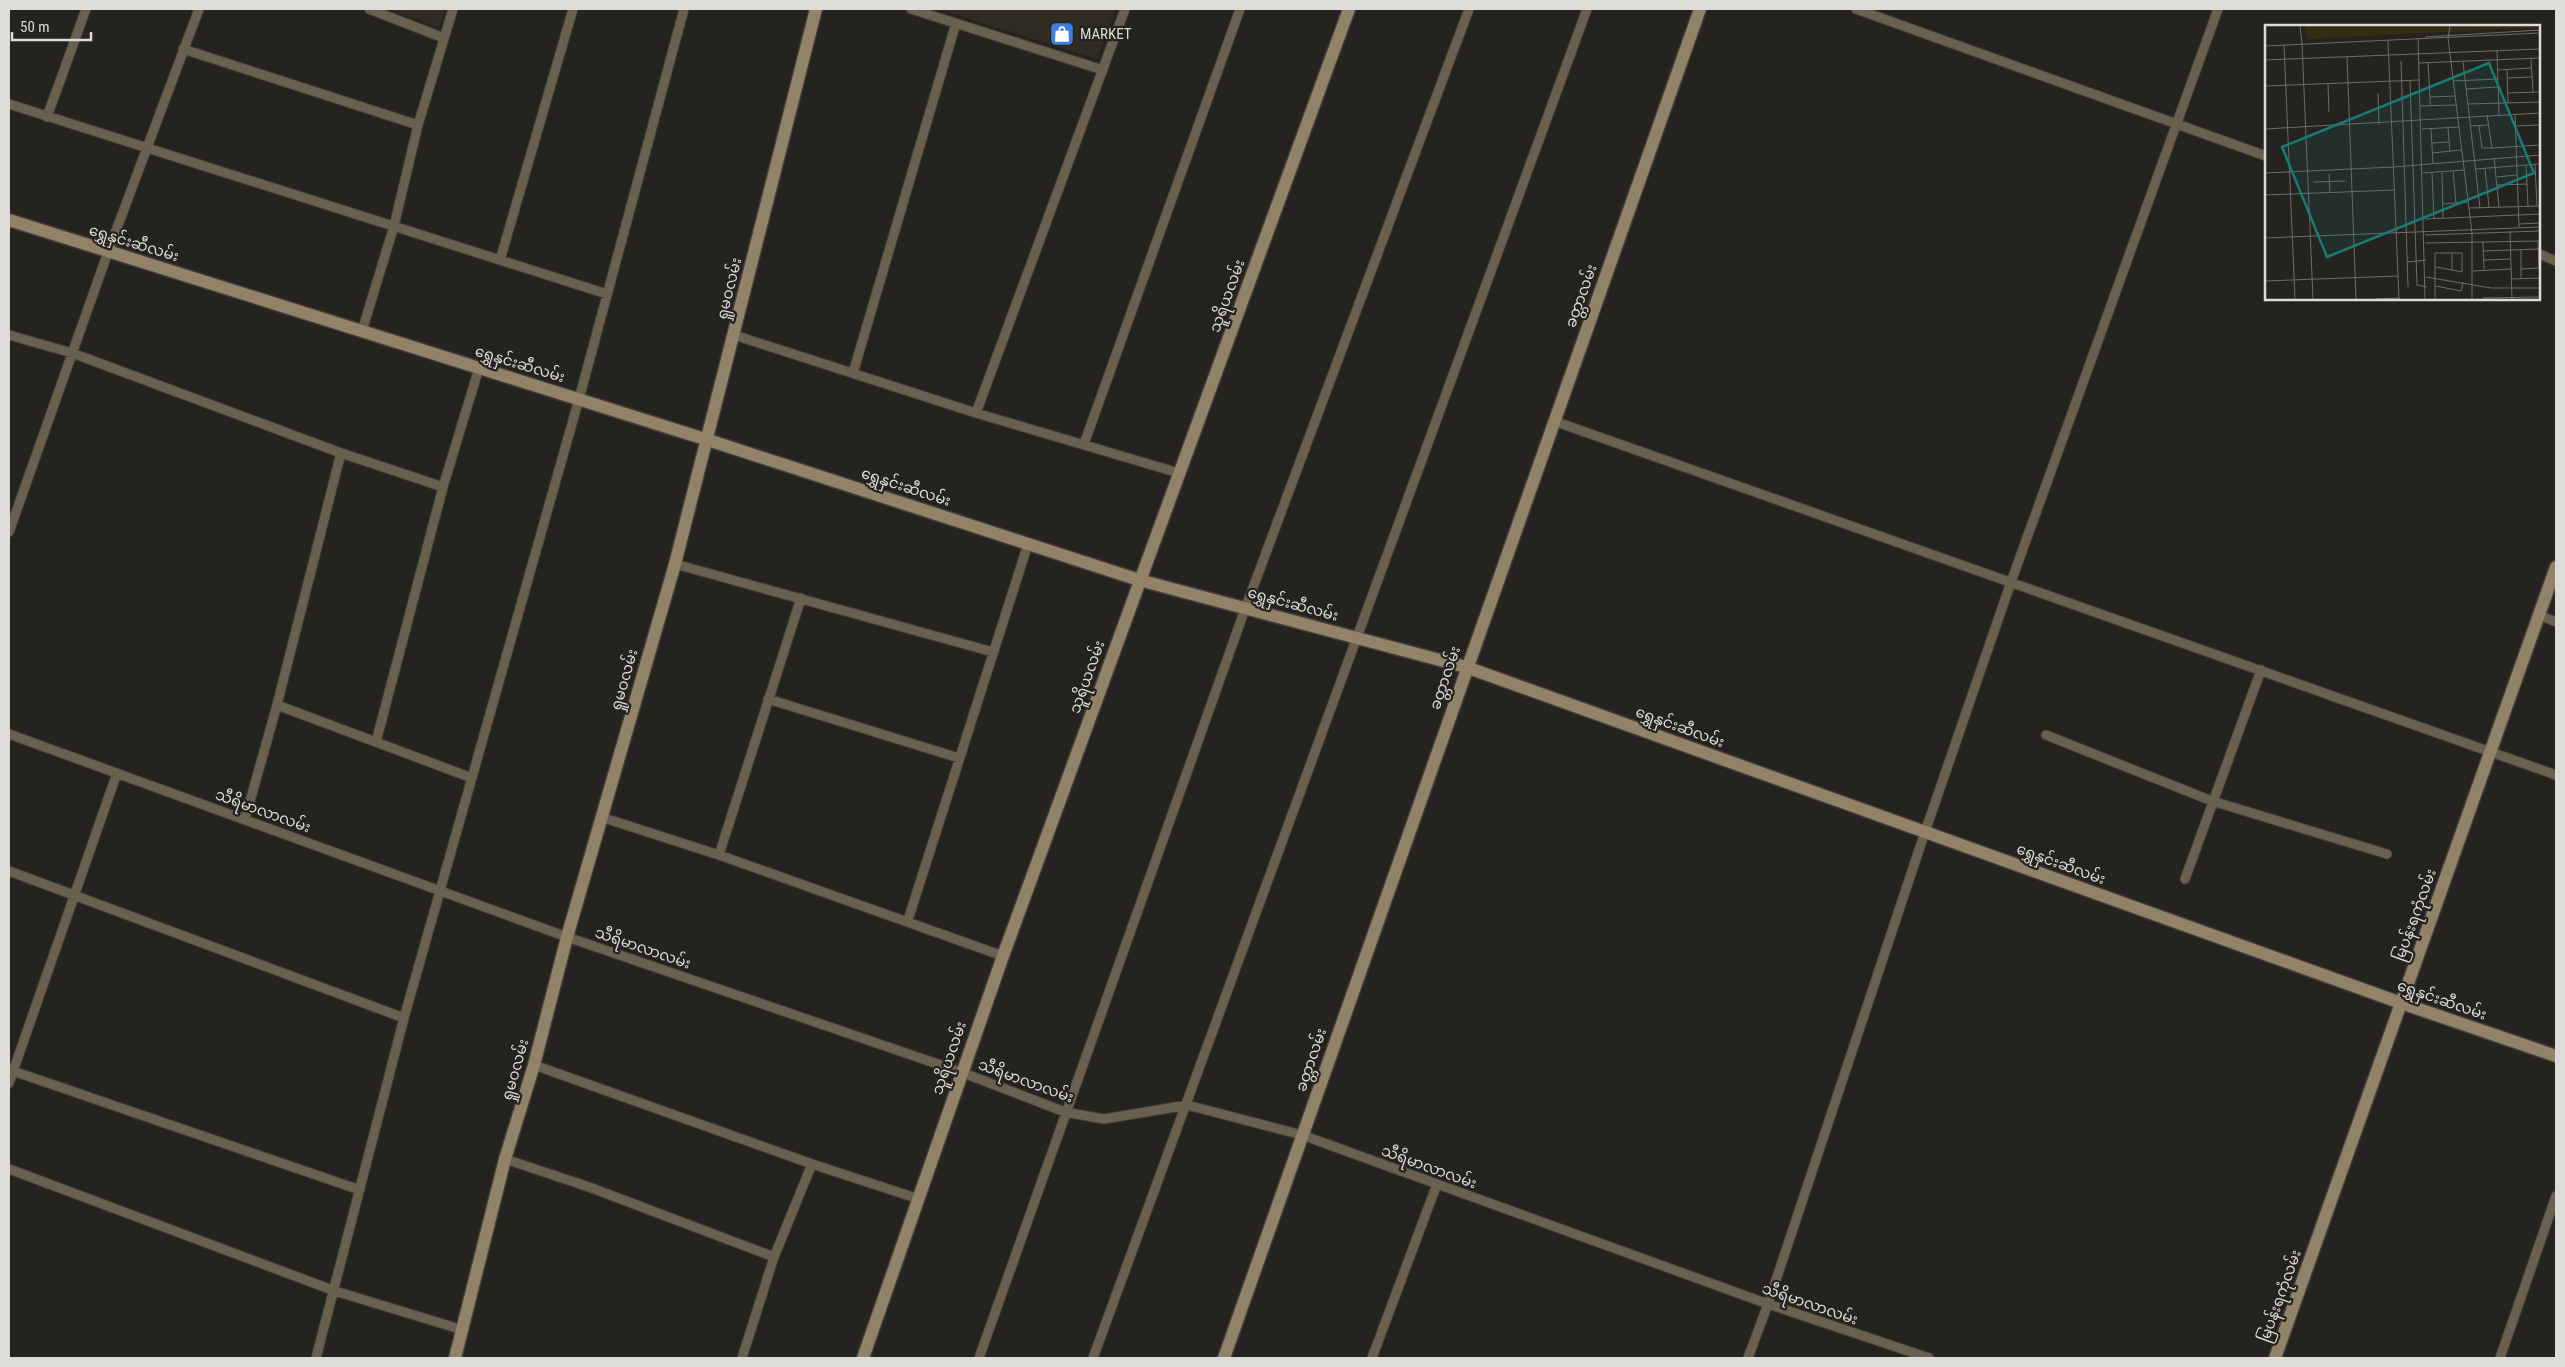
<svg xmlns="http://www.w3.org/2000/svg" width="2565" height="1367" viewBox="0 0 2565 1367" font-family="'Roboto Condensed','Noto Sans Myanmar',sans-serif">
<rect width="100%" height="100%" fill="#24231f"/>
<path fill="#2f2c21" d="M390,9h55l-6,19z
M938,9h178l-19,50z"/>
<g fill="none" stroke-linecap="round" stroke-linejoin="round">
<defs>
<path id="street" d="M369,9l75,29
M911,9l192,61
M1856,9l410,147
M183,49l235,76
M9,104l598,190
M47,117l39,-108
M2539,254l17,7
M500,260l73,-251
M362,331l32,-105 24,-101 35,-116
M9,335l63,18 269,100 -64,252 -32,114
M734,335l242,78 203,60
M853,373l103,-350
M976,413l149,-404
M1554,421l1002,354
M1084,444l156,-435
M341,453l102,34 -67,255
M443,487l36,-119
M9,532l99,-280 91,-243
M675,564l318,88
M2539,615l17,7
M768,699l191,59
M277,705l195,73
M9,734l558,203 394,135 104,40 39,7 83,-14 115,30 466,169 161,54
M2046,735l166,66 175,53
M601,817l118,38 284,101
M719,855l82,-257
M9,871l395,147
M2185,879l76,-209
M908,920l120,-376
M534,1065l278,99 107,35
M13,1071l347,119
M9,1083l108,-310
M505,1159l84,28 185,70 38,-93
M9,1169l326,122 128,39
M316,1358l88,-340 175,-619 105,-390
M742,1358l32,-101
M979,1358l266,-749 224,-600
M1093,1358l494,-1349
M1372,1358l65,-174
M1748,1358l20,-54 157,-472 86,-250 207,-573
M2500,1358l56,-162"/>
<path id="secondary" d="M9,220l699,220 431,140 327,87 935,336 155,53
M455,1358l50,-199 29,-94 33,-128 108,-373 141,-555
M863,1358l140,-402 346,-947
M1224,1358l476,-1349
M2275,1358l281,-791"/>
</defs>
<use href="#street" stroke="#3e3d39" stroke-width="11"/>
<use href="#secondary" stroke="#3e3d39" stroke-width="15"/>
<use href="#street" stroke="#6a604f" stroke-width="9"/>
<use href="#secondary" stroke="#928267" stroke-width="12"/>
</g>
<defs>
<symbol id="shop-square" viewBox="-11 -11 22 22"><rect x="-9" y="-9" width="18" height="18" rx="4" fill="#3f7fe0" stroke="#24231f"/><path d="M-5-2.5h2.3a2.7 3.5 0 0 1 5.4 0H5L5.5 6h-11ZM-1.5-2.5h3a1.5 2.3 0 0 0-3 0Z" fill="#fff"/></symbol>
</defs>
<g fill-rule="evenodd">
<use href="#shop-square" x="1048" y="20" width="28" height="28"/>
</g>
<g text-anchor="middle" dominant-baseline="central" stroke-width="4.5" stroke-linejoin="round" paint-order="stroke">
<g font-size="15" fill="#dddcd9" stroke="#24231f" text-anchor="start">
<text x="1080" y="34">MARKET</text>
</g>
<g font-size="15" fill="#dddcd9" stroke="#24231f">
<text transform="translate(134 243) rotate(17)">ရွှေနှင်းဆီလမ်း</text>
<text transform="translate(729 289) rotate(-76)">ရှုမဝလမ်း</text>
<text transform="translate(1227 296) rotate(-70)">သူရိယလမ်း</text>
<text transform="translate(1581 296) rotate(-70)">ခတ္တာလမ်း</text>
<text transform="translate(520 364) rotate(17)">ရွှေနှင်းဆီလမ်း</text>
<text transform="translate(906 487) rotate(18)">ရွှေနှင်းဆီလမ်း</text>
<text transform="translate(1293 604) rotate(15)">ရွှေနှင်းဆီလမ်း</text>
<text transform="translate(1087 677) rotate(-70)">သူရိယလမ်း</text>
<text transform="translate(1445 678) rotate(-71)">ခတ္တာလမ်း</text>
<text transform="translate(624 680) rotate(-74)">ရှုမဝလမ်း</text>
<text transform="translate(1680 727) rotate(20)">ရွှေနှင်းဆီလမ်း</text>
<text transform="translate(263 811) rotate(20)">သီရိမာလာလမ်း</text>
<text transform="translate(2061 864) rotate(20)">ရွှေနှင်းဆီလမ်း</text>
<text transform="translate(2415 915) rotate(-70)">မြပန်းရကုံလမ်း</text>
<text transform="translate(643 948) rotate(19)">သီရိမာလာလမ်း</text>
<text transform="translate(2442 1000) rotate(19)">ရွှေနှင်းဆီလမ်း</text>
<text transform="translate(949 1058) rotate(-71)">သူရိယလမ်း</text>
<text transform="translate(1311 1060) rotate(-71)">ခတ္တာလမ်း</text>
<text transform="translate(515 1070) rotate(-74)">ရှုမဝလမ်း</text>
<text transform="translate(1026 1081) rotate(20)">သီရိမာလာလမ်း</text>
<text transform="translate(1429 1167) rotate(20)">သီရိမာလာလမ်း</text>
<text transform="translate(2280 1296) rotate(-70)">မြပန်းရကုံလမ်း</text>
<text transform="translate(1810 1304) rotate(19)">သီရိမာလာလမ်း</text>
</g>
</g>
<g transform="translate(2265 25)">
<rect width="275" height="275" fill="#24231f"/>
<path d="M39,1h236v1l-233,12z" fill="#342d15"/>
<path fill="none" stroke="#6e6d69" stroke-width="1" d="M35,1l2,18M185,1l-2,12 24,195v66M160,12l115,-7M153,13l7,261M123,16l11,258M37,19l11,255M19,20l11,254M0,21l275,-13M232,25l2,65M82,32l9,242M266,34l2,33M0,35l275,-11M136,36l7,226M198,37l17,146M154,38l121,-5M163,38l2,34M233,45l33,-2M242,45l1,33M242,53l25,-1M145,56l7,204 10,2M188,56l45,-2M63,59l1,28M0,61l155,-6M201,64l32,-2M243,68l32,-1M113,69l1,31M203,79l72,-2M156,81l35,-1M165,81v-9l25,-1M250,89l4,113M222,90l5,33 48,-3M205,101l18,-1M214,101l3,22h10M251,101l24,-1M183,103l2,23M0,104l275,-16M157,104l37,-2M166,104l2,34M167,118l17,-1M167,128l29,-3M229,133l5,49M270,140l2,41M210,144l65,-5M220,144l4,38M188,146l3,32M177,147l1,46M0,148l129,-6 146,-12M158,148l41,-3M167,148l2,45M64,149l1,19M232,152l20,-2M48,157l32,-1M262,159l1,22M232,160l30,-1 -1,-18M0,170l130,-5M178,179l25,-2M204,183l71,-2M160,194l115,-5M254,199l21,-1M245,206l2,68M160,210l115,-4M0,213l275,-11M273,216l1,27M218,217l1,27M160,218l115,-2M256,224v29M218,226l56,-2M219,235l26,-1M142,237l19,-2M171,242l16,3M256,244l18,-1M208,246l38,-2M161,252l65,11h49M247,254l28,-1M0,256l133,-5M171,261l25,5 2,-9M218,273l57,-1M110,274l24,-1M170,274v-46h27v19l-10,-2v-17"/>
<path fill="#197b73" fill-opacity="0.15" stroke="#197b73" stroke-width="2.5" d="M224,38l45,110 -207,84 -45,-110z"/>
<rect width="275" height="275" fill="none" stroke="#dddcd9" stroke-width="2.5"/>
</g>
<rect width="2565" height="1367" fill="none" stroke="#dddcd9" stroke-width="20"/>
<path d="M12 32v8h79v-8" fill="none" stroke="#dddcd9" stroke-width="2.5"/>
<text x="20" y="32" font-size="15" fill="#dddcd9" stroke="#24231f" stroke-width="4" paint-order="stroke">50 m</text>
</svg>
